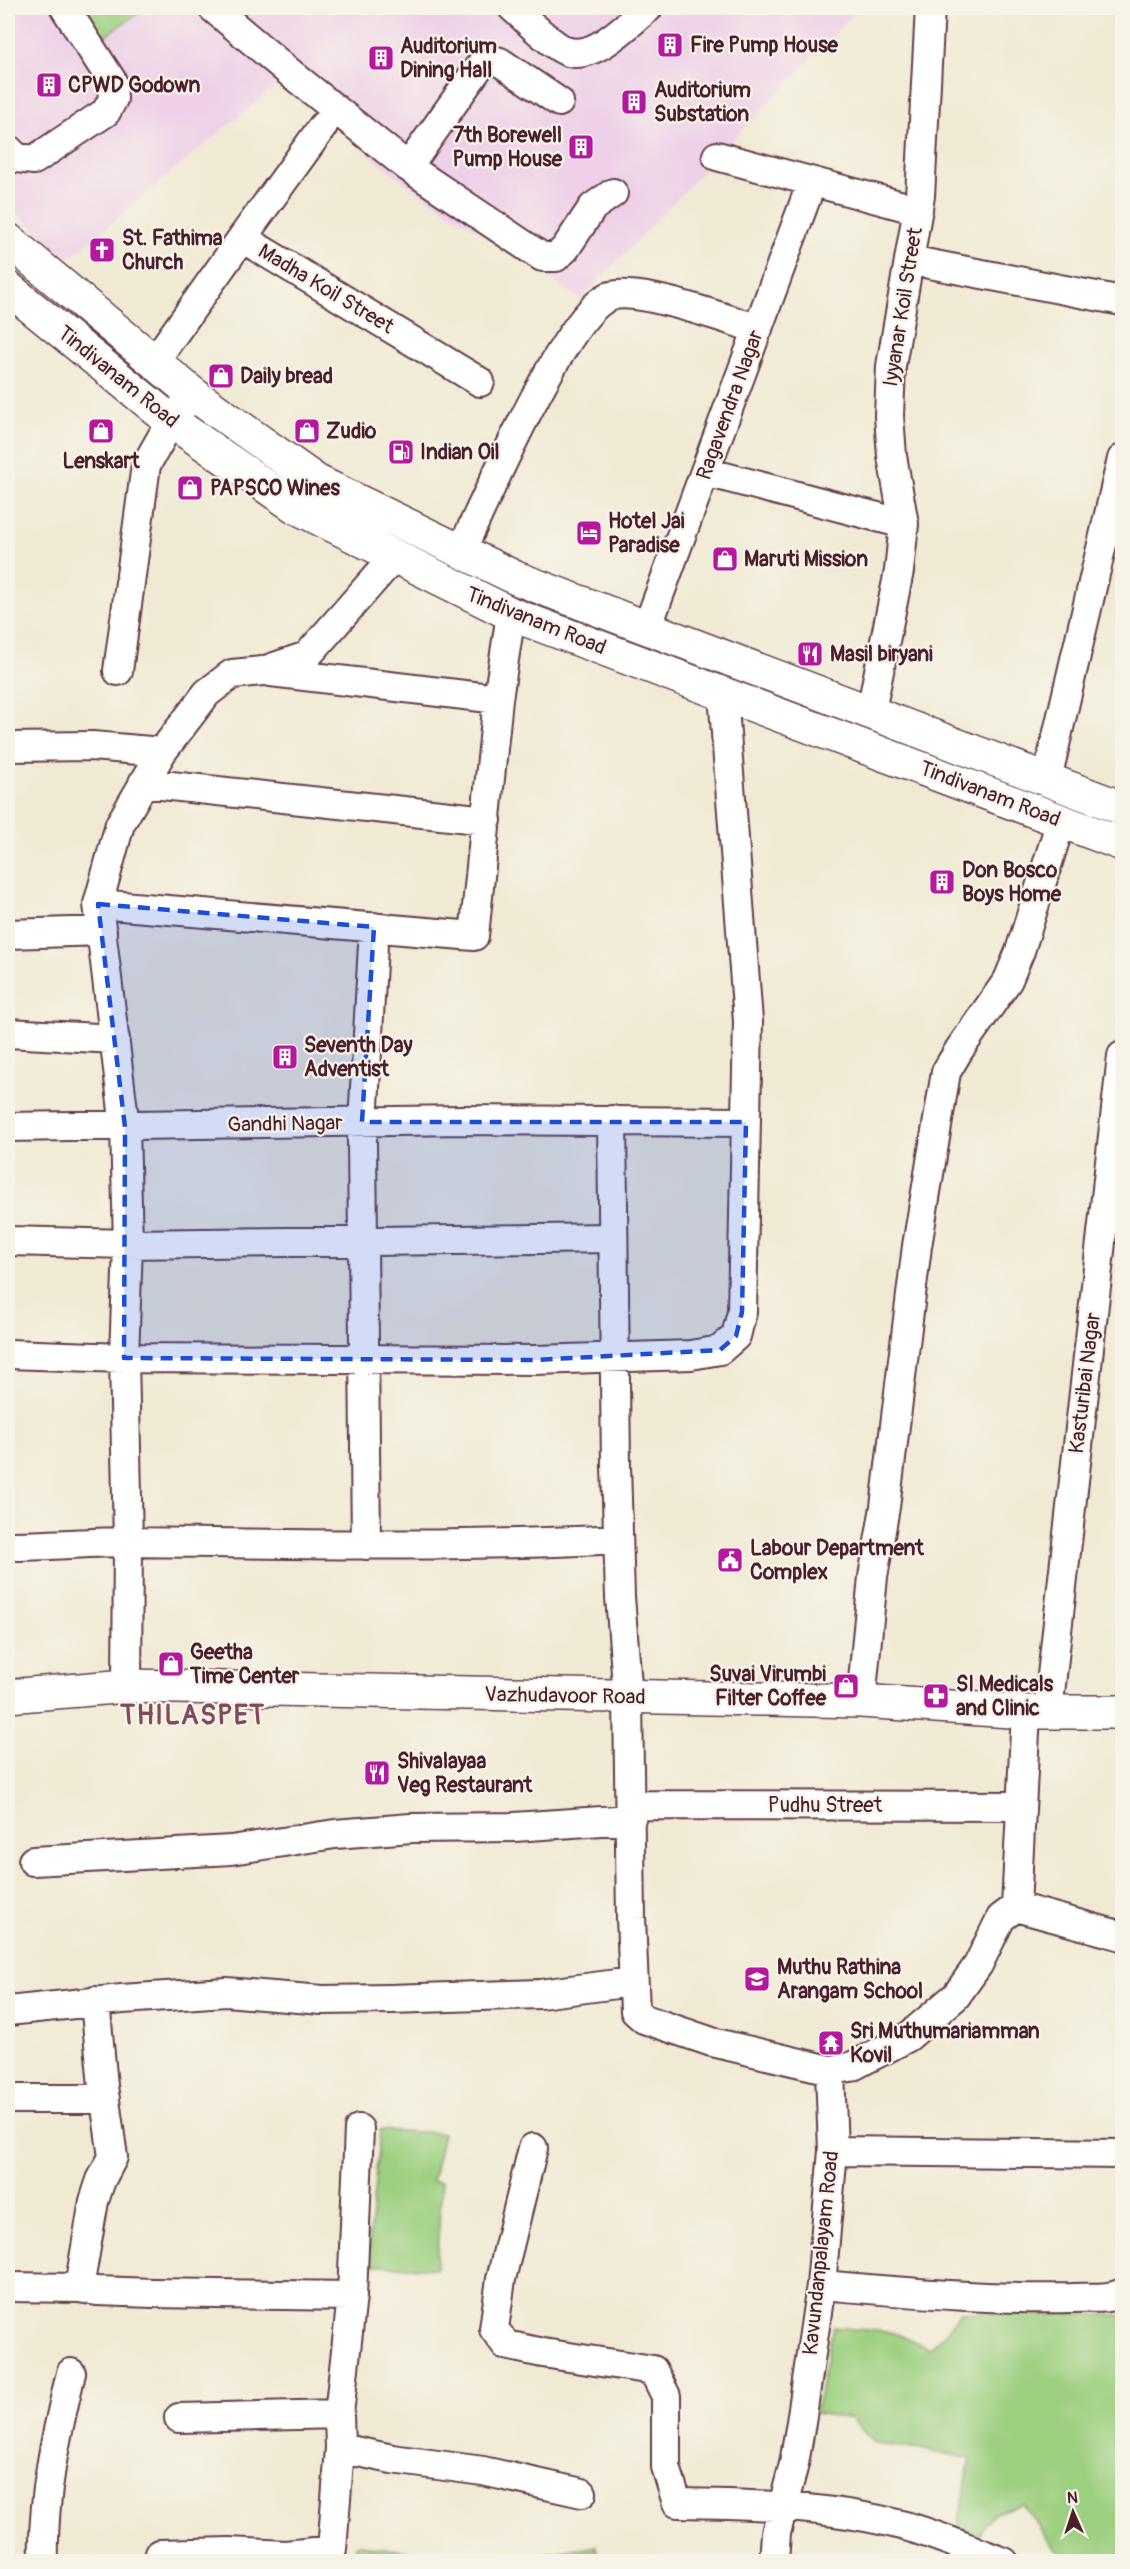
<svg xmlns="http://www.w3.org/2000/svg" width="1130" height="2569" viewBox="0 0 1130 2569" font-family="Pangolin,sans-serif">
<rect width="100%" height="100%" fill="#f7f3e8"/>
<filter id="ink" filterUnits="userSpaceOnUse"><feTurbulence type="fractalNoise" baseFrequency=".0167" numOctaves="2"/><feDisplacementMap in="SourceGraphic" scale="12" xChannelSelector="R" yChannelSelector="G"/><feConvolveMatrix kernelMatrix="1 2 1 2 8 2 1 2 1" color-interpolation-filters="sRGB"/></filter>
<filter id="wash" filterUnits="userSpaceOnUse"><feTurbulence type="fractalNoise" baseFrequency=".008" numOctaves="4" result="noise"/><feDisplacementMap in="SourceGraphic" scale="24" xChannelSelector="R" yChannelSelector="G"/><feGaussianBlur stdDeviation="1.35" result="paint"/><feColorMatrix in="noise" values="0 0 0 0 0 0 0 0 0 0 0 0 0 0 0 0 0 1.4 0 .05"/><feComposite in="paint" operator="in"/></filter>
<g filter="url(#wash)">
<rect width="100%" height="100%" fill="#f0ead4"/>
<path fill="#eed0e8" d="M8,8h851l-278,291 -180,-119 -120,-99 -213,178 -60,-53z"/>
<path fill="#9ccf7f" stroke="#737755" stroke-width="1.5" d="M98,8h43l2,2 -41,28 -16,-22z
M380,2130l63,3 -11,48h10l-6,88 -69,-5z
M960,2312l162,3v246h-59l-40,-57 -31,10 -14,21 -20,-6 12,-70 -45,-10 -50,-5 -23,-25 -37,-6 18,-86 65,6 31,16 20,-20z
M359,2544l107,17 -220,1 109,-7 1,-10z
M597,2545l2,16h-97z"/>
</g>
<g filter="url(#ink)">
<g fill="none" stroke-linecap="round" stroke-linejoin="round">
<defs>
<path id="minor" d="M213,8l81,68 114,91 134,90h14l9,-8 28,-42 20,-14
M513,8c15,13 32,31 49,41 28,17 65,-25 86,-41
M8,149l9,9 17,2 72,-48 7,-13 -1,-18 -47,-73
M717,156l201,54
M408,167l71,-100 10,-8 11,3 59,40
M242,238l81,-112
M909,260l213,41
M154,362l88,-124 238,144
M706,472l198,52
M461,551c25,-51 102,-233 147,-254 26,-12 121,23 150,32
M647,628l165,-446
M118,671l28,-206 25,-44 22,-27
M271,672l227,27
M871,711l28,-140 5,-47 -12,-68 -3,-40 2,-50 29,-170 10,-188
M8,747l84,-1 70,6
M1047,779l75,-320
M143,783l344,37
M98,904l376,32 24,-237 13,-85
M8,934l94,-3
M8,1033l107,6
M612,1120l4,346 4,131 8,101 3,220 4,93 9,8 68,23 118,28 21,-3 57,-30 48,-41 22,-31 23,-47 15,-11 10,-195
M8,1127l455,-7 283,2
M8,1241l120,3 485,-6
M8,1354l116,4 411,2 156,-5 29,-5 16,-14 6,-24 6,-291 -25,-327
M366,1545l-4,-404 12,-214
M8,1546c41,0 82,-4 123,-4 162,2 325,6 487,-3
M127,1686l1,-144 -4,-184 4,-114 -3,-117 -27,-223 22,-80 42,-72 45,-59 25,-19 31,-3 44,-15 87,-99
M861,1701l12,-124 12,-70 32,-261 29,-174 13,-22 49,-70 12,-29 41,-130
M1048,1711l74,-655
M631,1805l389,1
M33,1861l198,-11 104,-16 76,-6 103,-1 117,-8
M1016,1907l106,29
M8,2011l114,-12 104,-7 96,8 69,-1 149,-5 92,-12
M8,2099h97
M533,2148l-32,131 -7,50 12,16 37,8 110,17 13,26v71l11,36c77,1 153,3 228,23 33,9 66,24 99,36
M833,2151l289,3
M821,2285c84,7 168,15 252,13 15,-1 36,2 49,-5
M8,2287l71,1 18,3 56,2 199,3
M79,2288l15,-87 7,-21 12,-23 -10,-71 -8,-85
M179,2418l160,-4
M340,2448l52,11 91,12 99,22
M44,2562c-2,-65 12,-126 27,-189
M160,2562v-8l69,-2 57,3 46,-5 8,-102 -1,-34 13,-118 7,-167
M774,2562l2,-29 18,-69 7,-42 20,-137 12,-134 -3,-81"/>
<path id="major" d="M8,1696l119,-10 734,15 165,11h96"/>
<path id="highway" d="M8,240l185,154 123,87 200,97 606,230
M8,288l163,133 125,86 215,107 611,230"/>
</defs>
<use href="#minor" stroke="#633d44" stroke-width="32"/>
<use href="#major" stroke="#633d44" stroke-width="36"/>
<use href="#highway" stroke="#633d44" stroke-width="36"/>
<use href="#minor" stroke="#fff" stroke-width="28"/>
<use href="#major" stroke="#fff" stroke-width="33"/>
<use href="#highway" stroke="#fff" stroke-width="33"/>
</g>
</g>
<path fill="#1d4ed8" fill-opacity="0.2" stroke="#1d4ed8" stroke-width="4.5" stroke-dasharray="12 8" stroke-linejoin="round" d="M98,904l276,23 -12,195h384l-4,190 -6,24 -16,14 -185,10 -411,-2 1,-231z"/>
<defs>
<symbol id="building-square" viewBox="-11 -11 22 22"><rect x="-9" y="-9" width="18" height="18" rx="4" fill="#b5179e" stroke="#f7f3e8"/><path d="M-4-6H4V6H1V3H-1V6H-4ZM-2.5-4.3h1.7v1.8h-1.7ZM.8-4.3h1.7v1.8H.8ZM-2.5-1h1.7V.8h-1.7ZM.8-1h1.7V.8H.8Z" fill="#fff"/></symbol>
<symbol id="church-square" viewBox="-11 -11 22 22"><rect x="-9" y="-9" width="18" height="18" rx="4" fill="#b5179e" stroke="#f7f3e8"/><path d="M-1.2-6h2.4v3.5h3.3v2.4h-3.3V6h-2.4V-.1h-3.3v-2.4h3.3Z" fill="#fff"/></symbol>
<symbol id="shop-square" viewBox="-11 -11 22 22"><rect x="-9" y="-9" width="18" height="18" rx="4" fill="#b5179e" stroke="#f7f3e8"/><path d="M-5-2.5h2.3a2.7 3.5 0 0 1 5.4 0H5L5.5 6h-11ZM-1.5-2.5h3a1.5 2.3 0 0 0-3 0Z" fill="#fff"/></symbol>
<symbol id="fuel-square" viewBox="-11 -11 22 22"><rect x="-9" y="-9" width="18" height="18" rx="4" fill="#b5179e" stroke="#f7f3e8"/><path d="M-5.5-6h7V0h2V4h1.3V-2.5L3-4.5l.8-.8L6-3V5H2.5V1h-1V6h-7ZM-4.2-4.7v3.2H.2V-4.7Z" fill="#fff"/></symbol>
<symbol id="hotel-square" viewBox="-11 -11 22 22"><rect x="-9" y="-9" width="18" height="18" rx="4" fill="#b5179e" stroke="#f7f3e8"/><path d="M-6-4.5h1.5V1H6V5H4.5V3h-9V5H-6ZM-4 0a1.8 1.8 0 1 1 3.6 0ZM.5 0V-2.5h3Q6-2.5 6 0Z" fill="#fff"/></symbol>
<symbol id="restaurant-square" viewBox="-11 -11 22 22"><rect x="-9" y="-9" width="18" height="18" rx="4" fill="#b5179e" stroke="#f7f3e8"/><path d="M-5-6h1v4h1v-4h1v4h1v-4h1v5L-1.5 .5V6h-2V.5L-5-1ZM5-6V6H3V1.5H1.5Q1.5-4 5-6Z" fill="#fff"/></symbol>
<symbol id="civic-square" viewBox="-11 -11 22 22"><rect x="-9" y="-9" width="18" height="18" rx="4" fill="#b5179e" stroke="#f7f3e8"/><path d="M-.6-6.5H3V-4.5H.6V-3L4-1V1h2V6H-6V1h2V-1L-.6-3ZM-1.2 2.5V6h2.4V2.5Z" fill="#fff"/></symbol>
<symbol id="pharmacy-square" viewBox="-11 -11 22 22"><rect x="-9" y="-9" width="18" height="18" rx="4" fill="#b5179e" stroke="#f7f3e8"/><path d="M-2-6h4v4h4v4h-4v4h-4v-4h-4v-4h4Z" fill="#fff"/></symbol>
<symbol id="school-square" viewBox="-11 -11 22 22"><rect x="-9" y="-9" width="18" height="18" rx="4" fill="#b5179e" stroke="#f7f3e8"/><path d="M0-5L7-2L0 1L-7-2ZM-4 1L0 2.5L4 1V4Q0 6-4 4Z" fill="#fff"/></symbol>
<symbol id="temple-square" viewBox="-11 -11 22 22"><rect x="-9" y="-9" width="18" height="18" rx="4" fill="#b5179e" stroke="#f7f3e8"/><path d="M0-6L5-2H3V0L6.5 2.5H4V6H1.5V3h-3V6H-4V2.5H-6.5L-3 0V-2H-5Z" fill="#fff"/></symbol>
</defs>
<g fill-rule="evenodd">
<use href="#building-square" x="655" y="30" width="30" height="30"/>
<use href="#building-square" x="366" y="43" width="30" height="30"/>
<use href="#building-square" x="34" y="70" width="30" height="30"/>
<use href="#building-square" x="619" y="87" width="30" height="30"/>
<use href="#building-square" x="566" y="132" width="30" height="30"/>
<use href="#church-square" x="87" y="235" width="30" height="30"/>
<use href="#shop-square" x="206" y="361" width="30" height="30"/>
<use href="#shop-square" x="86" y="416" width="30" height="30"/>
<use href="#shop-square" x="292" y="416" width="30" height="30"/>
<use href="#fuel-square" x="386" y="437" width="30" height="30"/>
<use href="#shop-square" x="175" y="473" width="30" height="30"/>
<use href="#hotel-square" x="574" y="518" width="30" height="30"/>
<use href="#shop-square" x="710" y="544" width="30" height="30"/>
<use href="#restaurant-square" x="795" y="639" width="30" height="30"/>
<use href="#building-square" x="927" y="867" width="30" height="30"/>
<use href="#building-square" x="270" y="1042" width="30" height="30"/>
<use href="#civic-square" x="715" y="1545" width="30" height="30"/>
<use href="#shop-square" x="156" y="1649" width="30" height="30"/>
<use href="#shop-square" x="831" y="1671" width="30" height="30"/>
<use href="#pharmacy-square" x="921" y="1681" width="30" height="30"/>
<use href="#restaurant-square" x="362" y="1758" width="30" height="30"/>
<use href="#school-square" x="742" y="1964" width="30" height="30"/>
<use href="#temple-square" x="816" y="2028" width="30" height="30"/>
</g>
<g text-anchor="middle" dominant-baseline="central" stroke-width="4.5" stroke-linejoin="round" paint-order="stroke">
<g font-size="21" font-weight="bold" fill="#4a1f2b" stroke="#f7f3e8" text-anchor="start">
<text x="690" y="45">Fire Pump House</text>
<text x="400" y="46">Auditorium<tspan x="400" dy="24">Dining Hall</tspan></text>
<text x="68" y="85">CPWD Godown</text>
<text x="654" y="90">Auditorium<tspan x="654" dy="24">Substation</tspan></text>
<text x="562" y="135" text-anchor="end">7th Borewell<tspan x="562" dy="24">Pump House</tspan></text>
<text x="122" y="238">St. Fathima<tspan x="122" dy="24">Church</tspan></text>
<text x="240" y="376">Daily bread</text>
<text x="326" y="431">Zudio</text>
<text x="420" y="452">Indian Oil</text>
<text x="101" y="461" text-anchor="middle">Lenskart</text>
<text x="210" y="488">PAPSCO Wines</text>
<text x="608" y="521">Hotel Jai<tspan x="608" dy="24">Paradise</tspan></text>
<text x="744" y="559">Maruti Mission</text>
<text x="830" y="654">Masil biryani</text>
<text x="962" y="870">Don Bosco<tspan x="962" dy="24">Boys Home</tspan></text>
<text x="304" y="1045">Seventh Day<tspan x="304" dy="24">Adventist</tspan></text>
<text x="750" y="1548">Labour Department<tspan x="750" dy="24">Complex</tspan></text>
<text x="190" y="1652">Geetha<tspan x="190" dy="24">Time Center</tspan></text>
<text x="826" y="1674" text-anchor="end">Suvai Virumbi<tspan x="826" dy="24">Filter Coffee</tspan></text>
<text x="956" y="1684">SI Medicals<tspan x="956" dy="24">and Clinic</tspan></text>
<text x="397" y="1761">Shivalayaa<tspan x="397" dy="24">Veg Restaurant</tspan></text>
<text x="777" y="1967">Muthu Rathina<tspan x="777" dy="24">Arangam School</tspan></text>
<text x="850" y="2031">Sri Muthumariamman<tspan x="850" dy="24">Kovil</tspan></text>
</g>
<g font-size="21" fill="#4a1f2b" stroke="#f7f3e8">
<text transform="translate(326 289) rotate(31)">Madha Koil Street</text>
<text transform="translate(903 307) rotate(-81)">Iyyanar Koil Street</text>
<text transform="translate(118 377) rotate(39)">Tindivanam Road</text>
<text transform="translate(730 405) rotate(-70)">Ragavendra Nagar</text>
<text transform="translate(536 621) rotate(22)">Tindivanam Road</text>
<text transform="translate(990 794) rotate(21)">Tindivanam Road</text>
<text transform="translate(285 1124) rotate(-1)">Gandhi Nagar</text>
<text transform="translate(1085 1383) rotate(-83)">Kasturibai Nagar</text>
<text transform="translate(565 1696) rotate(1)">Vazhudavoor Road</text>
<text x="825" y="1805">Pudhu Street</text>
<text transform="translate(821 2253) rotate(-84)">Kavundanpalayam Road</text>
</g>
<g font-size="27" font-weight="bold" letter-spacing="1.5" fill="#824b5b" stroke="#f7f3e8">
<text x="193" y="1715">THILASPET</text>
</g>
</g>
<rect width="1130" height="2569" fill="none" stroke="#f7f3e8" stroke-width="30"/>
<g transform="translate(1073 2512) rotate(357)" stroke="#f7f3e8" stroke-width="4.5" paint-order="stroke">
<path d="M0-4.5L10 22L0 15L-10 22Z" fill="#4a1f2b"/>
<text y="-9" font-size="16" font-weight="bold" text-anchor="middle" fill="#4a1f2b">N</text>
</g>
</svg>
